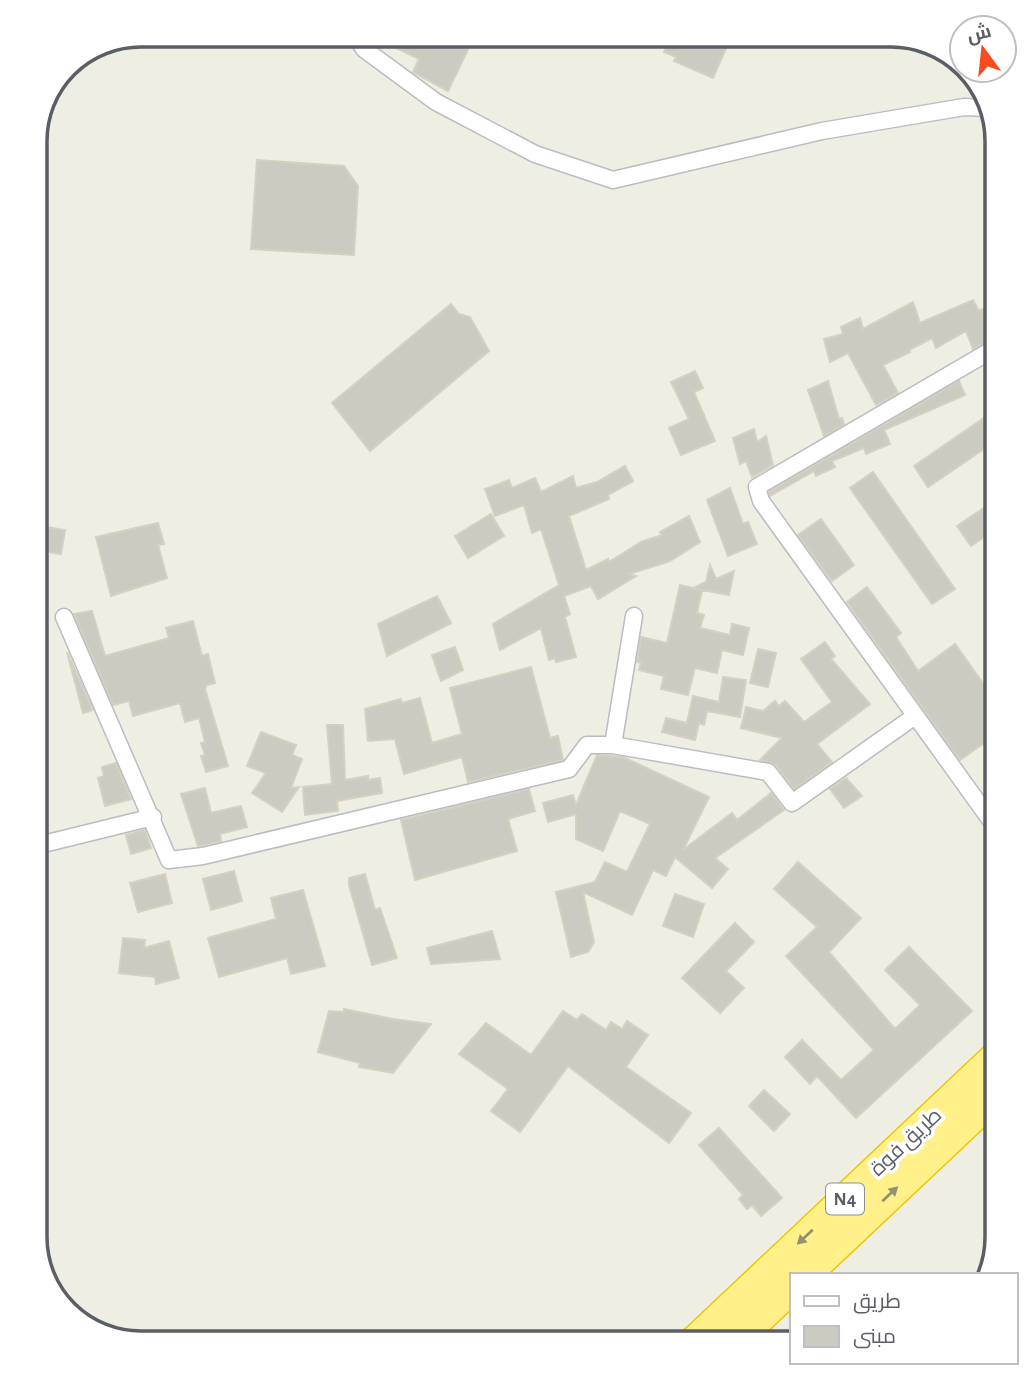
<svg xmlns="http://www.w3.org/2000/svg" width="1032" height="1378" viewBox="0 0 1032 1378" font-family="'Alegreya Sans',Cairo,sans-serif">
<rect width="100%" height="100%" fill="#efeee3"/>
<path fill="#cccbc2" stroke="#d4d1c0" stroke-width="2" d="M370,35h105l-27,56 -35,-19 6,-13z
M671,35l12,4 4,-4 16,7 2,-7h27l-19,43 -39,-17 2,-4 -12,-5z
M257,160l87,6 14,20 -4,69 -103,-6z
M973,300l6,11 18,-10v36l-24,12 -7,-18 -30,17 -4,-10 -23,12 1,2 -27,13 15,28 -22,12 -28,-52 -18,9 -6,-23 19,-5 -2,-7 19,-9 3,11 50,-27 7,21z
M451,304l8,10 11,3 19,34 -119,100 -38,-48z
M695,371l8,17 -9,4 21,49 -34,14 -12,-27 20,-9 -18,-37z
M828,381l11,38 3,-1 2,6 -20,12 -16,-46z
M959,381l6,14 -81,35 6,14 -24,10 -2,-6 -32,13 3,6 -19,9 -2,-5 -44,25 -1,-4z
M997,409v31l-69,47 -14,-21z
M754,429l3,13 9,-6 7,29 -21,12 -6,-16 -6,3 -7,-26z
M625,466l8,15 -25,14 1,4 -40,17 17,54 22,-11 1,3 32,-20 21,-7 -2,-3 29,-16 11,26 -30,19 -41,13 7,2 -38,23 -7,-13 -27,10 6,18 -5,3 11,40 -20,5 -1,-4 -6,2 -8,-32 -41,22 -7,-26 66,-39 -18,-56 -9,4 -8,-28 -29,11 -10,-27 24,-9 3,8 23,-10 6,14 32,-16 3,12 21,-6z
M873,472l82,117 -23,15 -82,-116z
M730,488l13,36 5,-2 9,22 -29,12 -21,-56z
M997,499v29l-26,18 -14,-20z
M491,514l13,22 -36,22 -13,-22z
M821,519l33,46 -22,16 -34,-46z
M158,523l6,21 -6,1 9,33 -56,18 -15,-59z
M35,525l30,5 -4,24 -26,-4z
M710,565l6,14 18,-8 -5,24 -36,-7 13,-6z
M680,585l22,5 -5,23 7,2 -4,13 30,7 2,-11 17,4 -6,27 -21,-5 -5,23 -22,-5 -7,27 -27,-6 3,-13 -25,-6 2,-7 -4,-1 4,-25 26,6z
M867,587l34,46 -5,4 22,34 37,-27 42,59v53l-10,-15 -27,19 -113,-158z
M437,596l14,27 -64,33 -9,-32z
M92,611l13,45 64,-18 -3,-10 27,-7 9,35 6,-2 7,29 -8,2 -2,4 23,77 -22,6 -5,-16 4,-1 -4,-12 4,-1 -6,-24 -14,4 -5,-19 -47,13 -4,-15 -16,4 -39,-91z
M825,642l10,14 -4,3 39,45 -53,40 15,18 -38,27 -18,-24 -16,-5 22,-22 -41,-10 5,-21 17,4 12,-10 4,5 6,-5 19,21 28,-20 -31,-43z
M455,647l8,23 -22,11 -9,-26z
M758,649l18,4 -8,34 -18,-4z
M67,652l26,58 -10,3z
M531,667l19,71 8,-2 5,24 -95,22 -6,-25 -58,17 -9,-35 -27,2 -3,-32 36,-10 1,4 18,-5 12,45 30,-9 -12,-46z
M723,677l23,3 -6,37 -33,-6 -3,14 -5,-2 -4,17 -33,-8 4,-14 21,5 6,-27 26,6z
M327,725h16l2,55 23,-4v4l12,-2 2,15 -45,8 1,10 -33,4 -2,-28 29,-3z
M261,732l35,13 -4,10 10,4 -11,29 8,-1 -17,25 -30,-19 14,-20 -19,-7z
M597,755l26,2 86,40 -26,53 49,-37 5,7 34,-27 13,17 -69,48 13,11 -16,19 -37,-31 -9,19 -13,-6 -21,45 -49,-23 11,50 -6,10 -17,5 -15,-65 39,-10 10,-20 22,10 23,-48 -30,-13 -17,40 -27,-12v-25l-28,8 -5,-19 30,-8 3,10z
M116,763l15,36 -26,7 -7,-28 6,-2 -2,-9z
M846,778l16,18 -18,12 -14,-19z
M205,788l6,25 30,-7 6,21 -27,7 1,7 -23,5 -17,-52z
M529,789l6,22 -27,8 9,32 -102,29 -14,-60z
M145,830l6,18 -20,6 -5,-19z
M798,862l63,56 -32,34 66,77 25,-24 -35,-35 24,-23 63,64 -116,107 -39,-42 -7,8 -25,-27 17,-17 39,40 33,-30 -88,-94 31,-29 -43,-38z
M234,871l8,30 -31,9 -8,-31z
M165,874l7,29 -34,9 -8,-29z
M365,874l10,36 5,-2 17,50 -25,7 -23,-80v-7z
M303,890l22,76 -34,8 -4,-16 -68,19 -11,-39 68,-19 -5,-21z
M675,894l29,10 -11,33 -30,-11z
M735,923l19,19 -28,29 18,17 -24,25 -38,-35z
M492,931l8,28 -69,5 -4,-16z
M123,938l22,2 -1,8 25,-7 10,37 -23,6 -1,-7 -36,-4z
M344,1009l49,10 38,5 -38,49 -34,-6 1,-4 -42,-11 11,-41 15,1z
M563,1011l14,9 5,-6 24,16 5,-8 11,7 5,-8 21,14 -22,32 65,46 -22,30 -101,-77 -48,66 -29,-21 17,-22 -49,-35 27,-31 45,32z
M764,1090l26,24 -16,17 -25,-25z
M719,1128l63,70 -21,18 -9,-11 -5,4 -8,-10 4,-4 -44,-50z"/>
<g fill="none" stroke-linecap="round" stroke-linejoin="round">
<defs>
<path id="street" d="M355,35l9,14 72,53 99,52 78,26 209,-49 142,-24 23,1
M634,616l-21,129 155,27 24,31 123,-87
M64,617l105,243 34,-4 366,-87 18,-24h26
M997,829l-236,-328 -4,-14 240,-140
M35,846l118,-29"/>
<path id="highway" d="M805,1275l192,-181
M693,1343l304,-287
M733,1343l59,-56"/>
</defs>
<use href="#street" stroke="#babcc3" stroke-width="19"/>
<use href="#highway" stroke="#f2c400" stroke-width="33"/>
<use href="#street" stroke="#fff" stroke-width="16"/>
<use href="#highway" stroke="#fff08a" stroke-width="30"/>
</g>
<defs><path id="oneway-solid" d="M-6-.8H1V-3.2L6.5 0L1 3.2V.8H-6Z" transform="scale(1.75)"/></defs>
<g fill="#949172">
<use href="#oneway-solid" transform="translate(890 1194) rotate(-43)"/>
<use href="#oneway-solid" transform="translate(805 1237) rotate(137)"/>
</g>
<g text-anchor="middle" dominant-baseline="central" stroke-width="7" stroke-linejoin="round" paint-order="stroke">
<rect fill="#fff" stroke="#8c8e93" stroke-width="2" x="826" y="1183.5" width="38" height="31" rx="5"/>
<g font-size="19" font-weight="bold" fill="#5b5e65">
<text x="845" y="1199">N4</text>
</g>
<g font-size="21" fill="#5b5e65" stroke="#fff">
<text transform="translate(906 1142) rotate(-43)">طريق فوة</text>
</g>
</g>
<path d="M0 0H1032V1378H0ZM141 47H891A94 94 0 0 1 985 141V1237A94 94 0 0 1 891 1331H141A94 94 0 0 1 47 1237V141A94 94 0 0 1 141 47Z" fill="#fff" fill-rule="evenodd"/>
<path fill="none" stroke="#5b5e65" stroke-width="3.5" d="M141 47H891A94 94 0 0 1 985 141V1237A94 94 0 0 1 891 1331H141A94 94 0 0 1 47 1237V141A94 94 0 0 1 141 47Z"/>
<rect x="790" y="1273" width="228" height="91" fill="#ffffff" stroke="#bdbfc1" stroke-width="2"/>
<rect x="804" y="1296" width="35" height="10" fill="#ffffff" stroke="#bdbfc1" stroke-width="2"/>
<text x="853" y="1308" font-size="21" fill="#5b5e65">طريق</text>
<rect x="804" y="1326" width="35" height="21" fill="#cccbc2" stroke="#bdbfc1" stroke-width="2"/>
<text x="853" y="1343" font-size="21" fill="#5b5e65">مبنى</text>
<g transform="translate(983 49) rotate(345)"><circle r="33" fill="#ffffff" stroke="#bdbfc1" stroke-width="2"/>
<path d="M0-5L12 26L0 18L-12 26Z" fill="#f84c20"/>
<text y="-10" font-size="19" font-weight="bold" text-anchor="middle" fill="#5b5e65">ش</text>
</g>
</svg>
